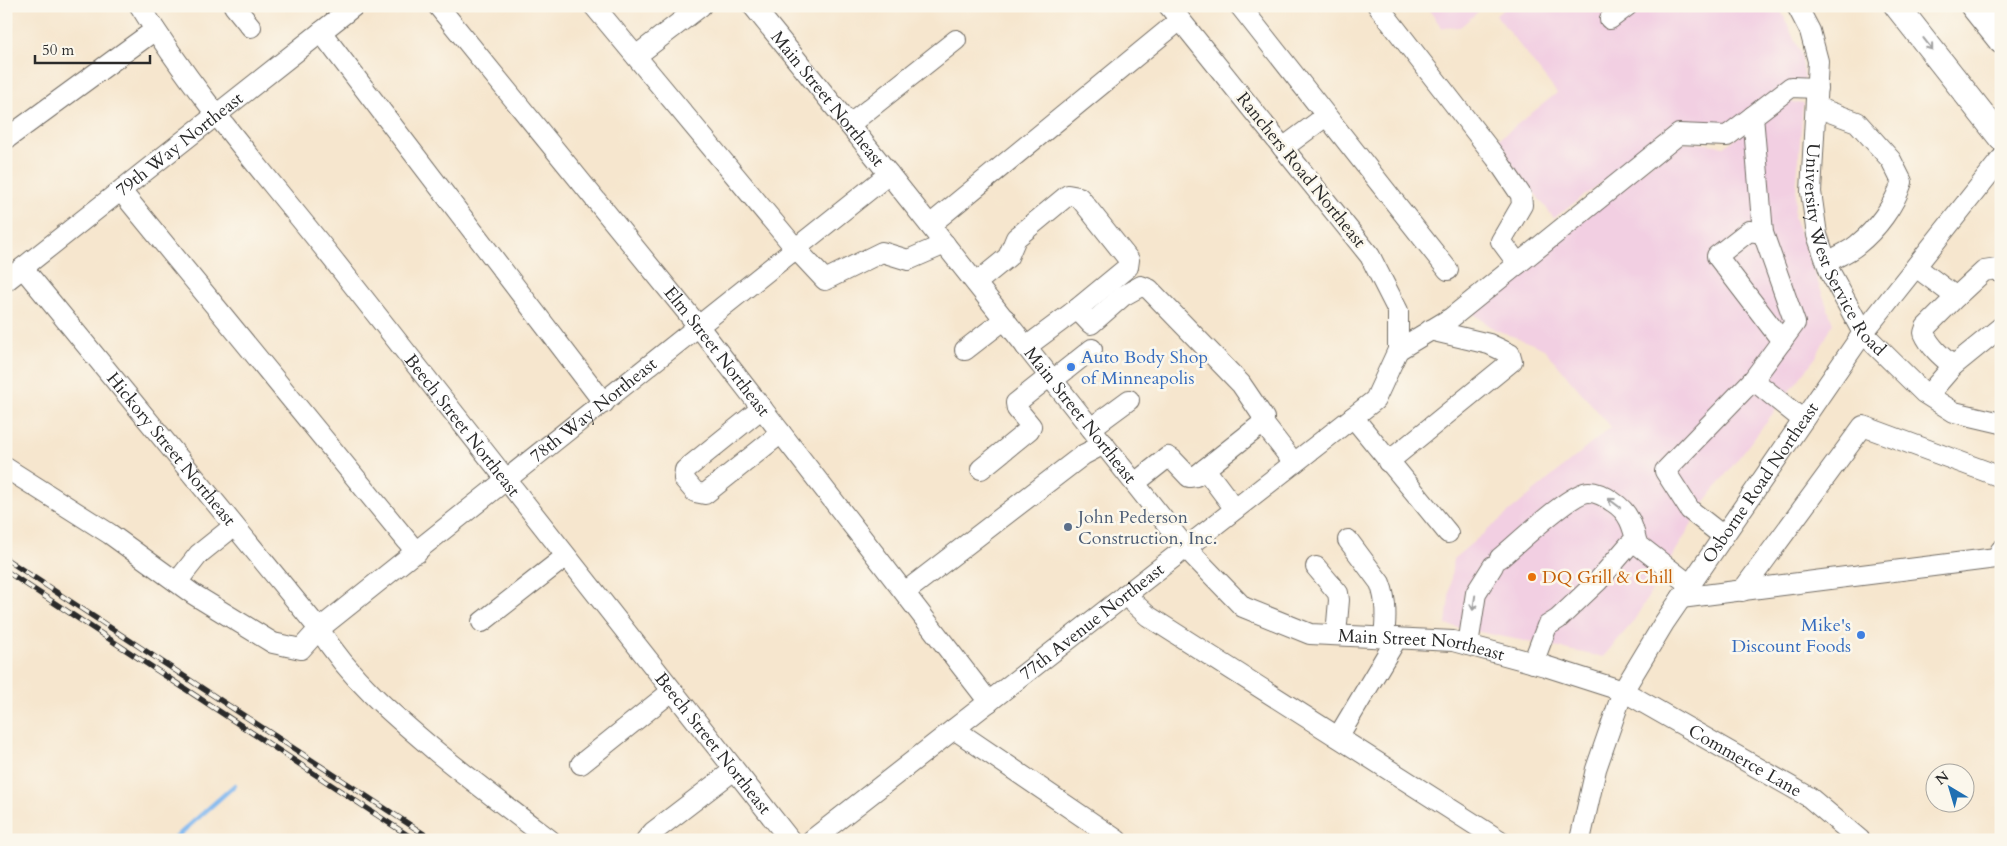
<svg xmlns="http://www.w3.org/2000/svg" width="2007" height="846" viewBox="0 0 2007 846" font-family="Cardo,serif">
<rect width="100%" height="100%" fill="#fbf7ec"/>
<filter id="ink" filterUnits="userSpaceOnUse"><feTurbulence type="fractalNoise" baseFrequency=".02" numOctaves="2"/><feDisplacementMap in="SourceGraphic" scale="10" xChannelSelector="R" yChannelSelector="G"/><feConvolveMatrix kernelMatrix="1 2 1 2 8 2 1 2 1" color-interpolation-filters="sRGB"/></filter>
<filter id="wash" filterUnits="userSpaceOnUse"><feTurbulence type="fractalNoise" baseFrequency=".0096" numOctaves="4" result="noise"/><feDisplacementMap in="SourceGraphic" scale="20" xChannelSelector="R" yChannelSelector="G"/><feGaussianBlur stdDeviation="1.12" result="paint"/><feColorMatrix in="noise" values="0 0 0 0 0 0 0 0 0 0 0 0 0 0 0 0 0 1.4 0 .05"/><feComposite in="paint" operator="in"/></filter>
<g filter="url(#wash)">
<rect width="100%" height="100%" fill="#f6e6ce"/>
<path fill="#f2cfe2" d="M1426,6h59l-25,21 -18,1z
M1508,6h271l22,48 4,26 -83,51h-51l-117,87 -59,-76 62,-49 -61,-78z
M1788,101l15,3 -9,113 39,106 -17,34 -109,142 -74,123 -30,35 -157,-32 7,-66 158,-132 -68,-79 -49,-19 -24,-18 209,-170 46,5z"/>
<g fill="none" stroke-linecap="round" stroke-linejoin="round">
<path stroke="#7fb7ef" stroke-width="4.5" d="M173,840l62,-55"/>
</g>
</g>
<g filter="url(#ink)">
<g fill="none" stroke-linecap="round" stroke-linejoin="round">
<defs>
<g id="minor">
<path id="s1" d="M140,6c60,97 137,181 206,270 147,189 295,377 444,564"/>
<path d="M234,6l17,21"/>
<path id="s2" d="M438,6l261,321 290,375"/>
<path d="M594,6l202,243 29,31 57,-28 26,8 37,-16"/>
<path id="s3" d="M753,6l136,168 297,374 57,59 67,27 143,7 92,25 78,25 186,106 51,43"/>
<path d="M1240,6l208,264"/>
<path d="M1378,6l118,152 25,37 1,10 -21,36 17,23"/>
<path id="s4" d="M1797,6l13,25 8,30 -7,131 6,43 13,37 33,61 61,60 30,19 47,11"/>
<path d="M1610,19l17,-13"/>
<path d="M321,32l283,371"/>
<path d="M636,56l65,-50"/>
<path d="M1816,107l41,15 34,38 11,22c-8,24 -25,47 -45,63 -8,7 -21,12 -30,17"/>
<path d="M849,125l107,-85"/>
<path d="M6,139l149,-109"/>
<path d="M1283,148l43,-32"/>
<path d="M121,191l296,362"/>
<path d="M930,225l250,-205"/>
<path d="M1763,233l-14,-2 -32,25 65,85"/>
<path d="M1916,267l40,30 28,-26 13,-2 4,4"/>
<path id="s5" d="M23,268l296,361c30,49 75,87 119,124 37,30 74,58 112,87"/>
<path id="s6" d="M6,281l348,-275"/>
<path d="M976,283l32,-26 8,-19 52,-43 11,2 50,63 -1,7 -51,42"/>
<path d="M1026,347l51,-38 14,15 32,-28 18,-10 8,3 92,95 23,34 -1,5 -67,53 -7,1 -17,-18 -4,-2 -33,26"/>
<path d="M965,350l40,-31"/>
<path d="M1398,350l53,-32 228,-184 48,2 64,-49 26,1"/>
<path d="M1953,366c-11,-9 -23,-19 -29,-33l2,-6 30,-30"/>
<path d="M1053,380l39,-31"/>
<path d="M1753,380l50,40"/>
<path d="M1928,395l25,-29 48,-39"/>
<path d="M762,408l-77,62 -1,9 11,13 10,2 76,-61"/>
<path d="M1353,417l95,116"/>
<path d="M1263,423l31,40"/>
<path d="M1091,428l38,-28"/>
<path d="M1388,462l124,-101 -2,-7 -21,-10 -59,-14"/>
<path id="s7" d="M6,468l104,66 83,60 80,49 28,6 18,-20 570,-455"/>
<path d="M981,469l48,-39 2,-4 -14,-17 -1,-6 34,-27"/>
<path d="M1205,469l30,40"/>
<path d="M1723,536l-33,-26 -25,-39 88,-91 42,-57 -32,-90 -10,-117"/>
<path d="M1348,540l32,43c7,18 6,36 4,54"/>
<path d="M1500,558c16,-13 71,-66 89,-66 9,0 17,5 24,10 16,10 20,24 24,42"/>
<path d="M1316,567l22,26 1,7 -3,35"/>
<path d="M177,582l22,-28 35,-28"/>
<path d="M1742,591l121,-165 138,51"/>
<path d="M905,592l178,-137 21,-11"/>
<path d="M1125,595l23,21 351,224"/>
<path d="M1681,598l315,-40 5,-8"/>
<path d="M482,622l83,-65"/>
<path d="M1468,645l8,-52 17,-27"/>
<path d="M1533,663l14,-37 11,-7 40,-38 31,-36 8,-1 53,41"/>
<path d="M954,729l163,111"/>
<path d="M1338,737l59,-99"/>
<path d="M581,764l91,-73"/>
<path d="M646,840l7,-8 81,-62"/>
<path id="s8" d="M812,840l563,-440 23,-50v-39l-28,-55 -201,-250"/>
<path id="s9" d="M1580,840l16,-71 27,-78 41,-68 199,-290 138,-174"/>
</g>
<path id="major" d="M1897,6l104,132
M1973,6l28,35"/>
</defs>
<use href="#minor" stroke="#726c64" stroke-width="22"/>
<use href="#major" stroke="#726c64" stroke-width="27"/>
<use href="#minor" stroke="#fff" stroke-width="20"/>
<use href="#major" stroke="#fff" stroke-width="25"/>
<defs>
<path id="rail" d="M6,559l427,281
M6,571l409,269"/>
</defs>
<use href="#rail" stroke="#2b2b2b" stroke-width="5.5"/>
<use href="#rail" stroke="#fbf7ec" stroke-width="4" stroke-dasharray="11" stroke-linecap="butt"/>
</g>
<defs><path id="oneway-shaft" d="M-6 0H5M1.5-3L5.5 0L1.5 3" fill="none" stroke-width="1.6" stroke-linecap="round" stroke-linejoin="round" transform="scale(1.25)"/></defs>
<g stroke="#a0a0a0">
<use href="#oneway-shaft" transform="translate(1928 44) rotate(52)"/>
<use href="#oneway-shaft" transform="translate(1614 503) rotate(-143)"/>
<use href="#oneway-shaft" transform="translate(1474 603) rotate(99)"/>
</g>
</g>
<g fill="#3f7fe0" stroke="#fbf7ec" stroke-width="2">
<circle cx="1071" cy="367" r="5"/>
<circle cx="1861" cy="635" r="5"/>
</g>
<circle fill="#5c6f8a" stroke="#fbf7ec" stroke-width="2" cx="1068" cy="527" r="5"/>
<circle fill="#e8710a" stroke="#fbf7ec" stroke-width="2" cx="1532" cy="577" r="5"/>
<g text-anchor="middle" dominant-baseline="central" stroke-width="5" stroke-linejoin="round" paint-order="stroke">
<g font-size="18" fill="#2b2b2b" stroke="#fbf7ec">
<text stroke="none"><textPath href="#s3" startOffset="119">Main Street Northeast</textPath></text>
<text stroke="none"><textPath href="#s6" startOffset="221">79th Way Northeast</textPath></text>
<text transform="translate(1301 170) rotate(51)">Ranchers Road Northeast</text>
<text stroke="none"><textPath href="#s4" startOffset="256">University West Service Road</textPath></text>
<text stroke="none"><textPath href="#s2" startOffset="444">Elm Street Northeast</textPath></text>
<text stroke="none"><textPath href="#s7" startOffset="726">78th Way Northeast</textPath></text>
<text stroke="none"><textPath href="#s3" startOffset="524">Main Street Northeast</textPath></text>
<text stroke="none"><textPath href="#s1" startOffset="529">Beech Street Northeast</textPath></text>
<text stroke="none"><textPath href="#s5" startOffset="234">Hickory Street Northeast</textPath></text>
<text stroke="none"><textPath href="#s9" startOffset="405">Osborne Road Northeast</textPath></text>
<text stroke="none"><textPath href="#s8" startOffset="355">77th Avenue Northeast</textPath></text>
<text stroke="none"><textPath href="#s3" startOffset="960">Main Street Northeast</textPath></text>
<text stroke="none"><textPath href="#s1" startOffset="934">Beech Street Northeast</textPath></text>
<text stroke="none"><textPath href="#s3" startOffset="1309">Commerce Lane</textPath></text>
</g>
<g font-size="18" fill="#366cbe" stroke="#fbf7ec" text-anchor="start">
<text x="1081" y="357">Auto Body Shop<tspan x="1081" dy="21">of Minneapolis</tspan></text>
<text x="1851" y="625" text-anchor="end">Mike's<tspan x="1851" dy="21">Discount Foods</tspan></text>
</g>
<g font-size="18" fill="#4e5e75" stroke="#fbf7ec" text-anchor="start">
<text x="1078" y="517">John Pederson<tspan x="1078" dy="21">Construction, Inc.</tspan></text>
</g>
<g font-size="18" fill="#c56008" stroke="#fbf7ec" text-anchor="start">
<text x="1542" y="577">DQ Grill &amp; Chill</text>
</g>
</g>
<rect width="2007" height="846" fill="none" stroke="#fbf7ec" stroke-width="25"/>
<g transform="translate(1950 788) rotate(322)"><circle r="24" fill="#fbf7ec" stroke="#a8a59f"/>
<path d="M0-4L9 19L0 12L-9 19Z" fill="#1f6fb2"/>
<text y="-8" font-size="14" font-weight="bold" text-anchor="middle" fill="#2b2b2b">N</text>
</g>
<path d="M35 55v8h115v-8" fill="none" stroke="#2b2b2b" stroke-width="2.5"/>
<text x="42" y="55" font-size="15" fill="#2b2b2b" stroke="#fbf7ec" stroke-width="4" paint-order="stroke">50 m</text>
</svg>
